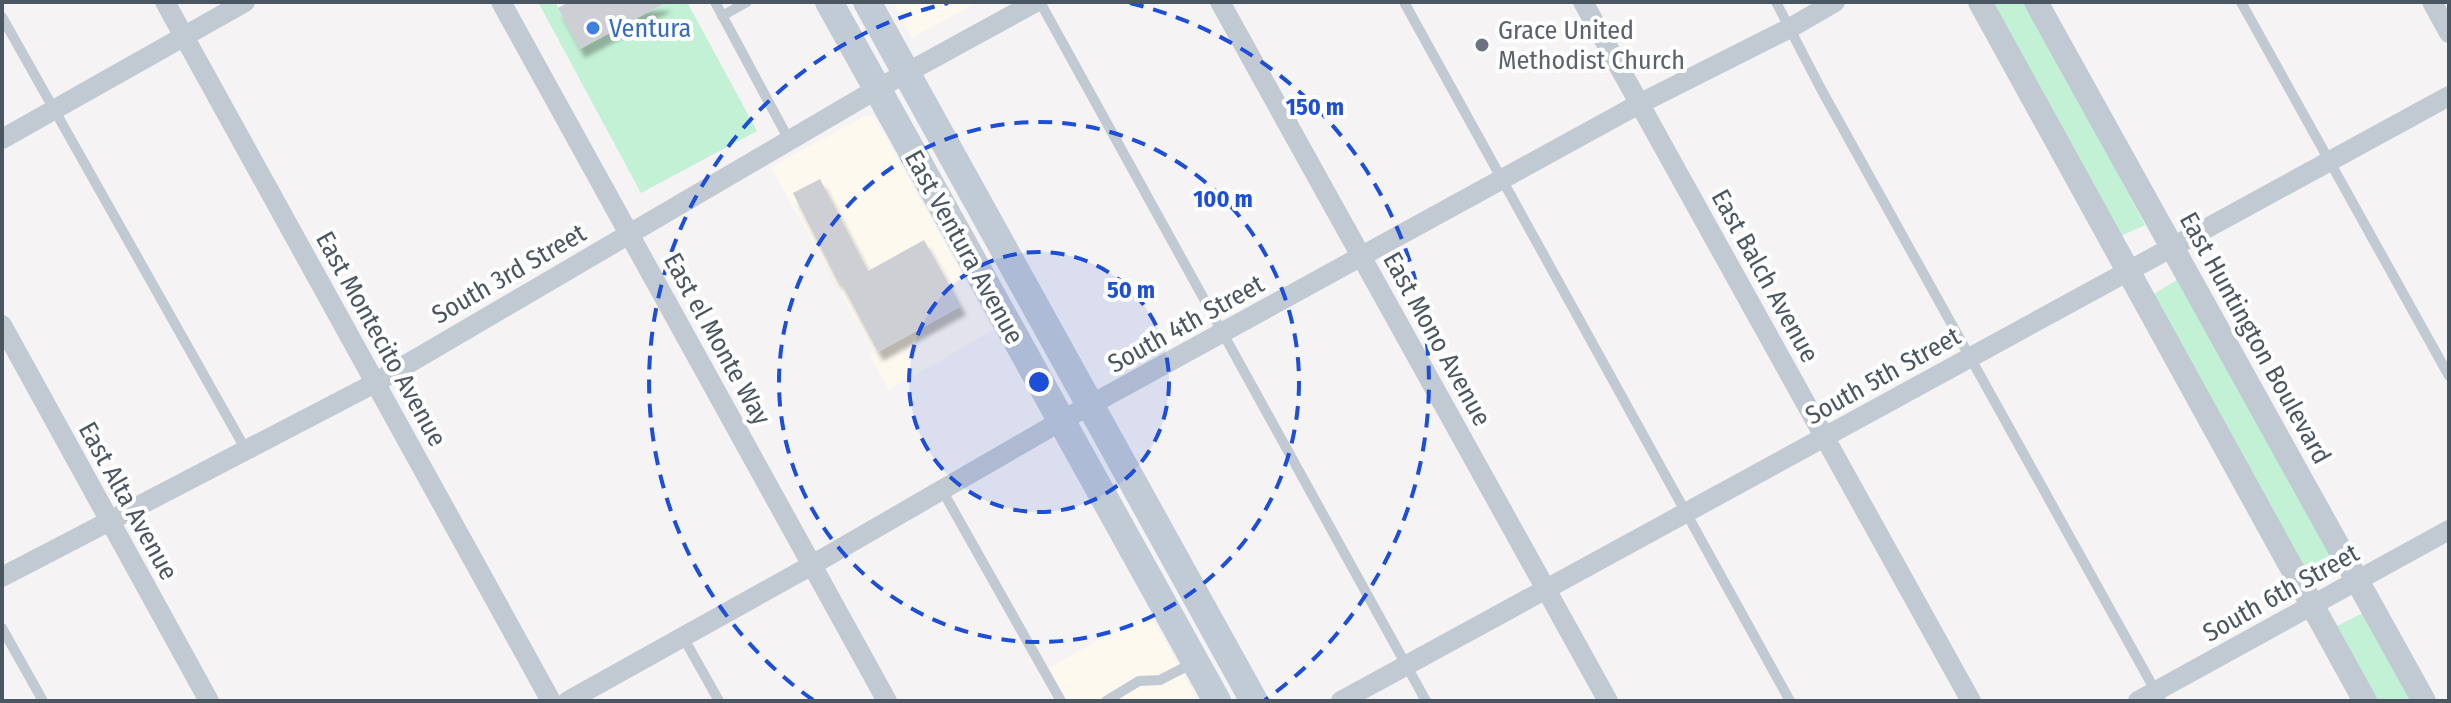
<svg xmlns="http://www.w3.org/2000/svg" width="2451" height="703" viewBox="0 0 2451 703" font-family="'Fira Sans Condensed',sans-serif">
<defs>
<filter id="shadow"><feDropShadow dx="5" dy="9" stdDeviation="2" flood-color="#0004"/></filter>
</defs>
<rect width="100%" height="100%" fill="#f5f3f3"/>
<path fill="#fdf9ef" d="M893,2h84l-65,36z
M865,116h8l3,4 117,210 -104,60 -19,-34 4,-3 -103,-186z
M1149,612l49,89h-131l-18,-33z"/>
<path fill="#c3f1d5" d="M538,2h17l25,46 87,-46h20l70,129 -116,62z
M1988,2h39l118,223 -24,11z
M2177,280l154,275 -23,14 -3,1 -153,-275z
M2363,613l51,88h-40l-37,-75z"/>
<path fill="#cdcfd5" filter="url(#shadow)" d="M569,2h98l-87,47 -22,-41z
M820,179l48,92 56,-31 37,66 -83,46 -39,-73 -2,1 -44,-87z"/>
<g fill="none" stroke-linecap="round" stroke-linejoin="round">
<path stroke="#c1cad2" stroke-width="10" d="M715,2l74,138
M1040,2l386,699
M1404,2l386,699
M1776,2l45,87 340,612
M2241,2l208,374
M722,16l25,-14
M2,17l244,433
M942,490l119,211
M2,628l41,73
M683,637l36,64
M1106,701l33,-20 21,-1 33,-17"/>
<path stroke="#c1cad2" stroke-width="20" d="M165,2l386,699
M501,2l386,699
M1220,2l388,699
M1583,2l388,699
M2432,2l17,31
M2,139l243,-137
M2,325l207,376
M2,577l373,-194 502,-294 159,-87
M568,701l244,-136 249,-144 578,-317 151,-76 45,-26
M1341,701l1108,-605
M2138,701l311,-171"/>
<path stroke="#c1cad2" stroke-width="24" d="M1980,2l385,699
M2036,2l388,699"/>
<path stroke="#c1cbd6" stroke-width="28" d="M829,2l388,699
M867,2l387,699"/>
</g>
<circle cx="1039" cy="382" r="130" fill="#1d4ed8" fill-opacity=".12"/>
<g fill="none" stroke="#1d4ed8" stroke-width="4" stroke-dasharray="14 10">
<circle cx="1039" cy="382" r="130"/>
<circle cx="1039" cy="382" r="260"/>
<path d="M813 700A390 390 0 0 1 948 3M1130 3A390 390 0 0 1 1265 700"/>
</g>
<circle fill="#3f7fe0" stroke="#fff" stroke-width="3" cx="593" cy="28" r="8"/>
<circle fill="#6b7280" stroke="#fff" stroke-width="3" cx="1482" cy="45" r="8"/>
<g text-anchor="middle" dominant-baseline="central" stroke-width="8" stroke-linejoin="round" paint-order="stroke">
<g font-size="26" fill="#366cbe" stroke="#fff" text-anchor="start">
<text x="609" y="28">Ventura</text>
</g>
<g font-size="26" fill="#5b616d" stroke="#fff" text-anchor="start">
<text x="1498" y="30">Grace United<tspan x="1498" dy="30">Methodist Church</tspan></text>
</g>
<g font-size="26" fill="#4a5661" stroke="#fff">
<text transform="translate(964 247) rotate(61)">East Ventura Avenue</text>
<text transform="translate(509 274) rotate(-30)">South 3rd Street</text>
<text transform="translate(1765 276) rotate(61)">East Balch Avenue</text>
<text transform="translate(1186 324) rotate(-29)">South 4th Street</text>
<text transform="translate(2255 338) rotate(61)">East Huntington Boulevard</text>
<text transform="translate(381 339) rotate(61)">East Montecito Avenue</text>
<text transform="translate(717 339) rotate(61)">East el Monte Way</text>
<text transform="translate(1437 339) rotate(61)">East Mono Avenue</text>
<text transform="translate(1883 376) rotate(-29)">South 5th Street</text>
<text transform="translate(128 501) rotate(61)">East Alta Avenue</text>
<text transform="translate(2281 593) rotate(-29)">South 6th Street</text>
</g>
</g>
<circle cx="1039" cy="382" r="12" fill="#1d4ed8" stroke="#fff" stroke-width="4"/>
<g font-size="24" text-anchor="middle" font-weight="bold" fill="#1d4ed8" stroke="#fff" stroke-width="8" stroke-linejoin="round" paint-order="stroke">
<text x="1315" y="115">150 m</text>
<text x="1223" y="207">100 m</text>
<text x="1131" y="298">50 m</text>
</g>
<rect width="2451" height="703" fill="none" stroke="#4a5661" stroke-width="8"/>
</svg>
